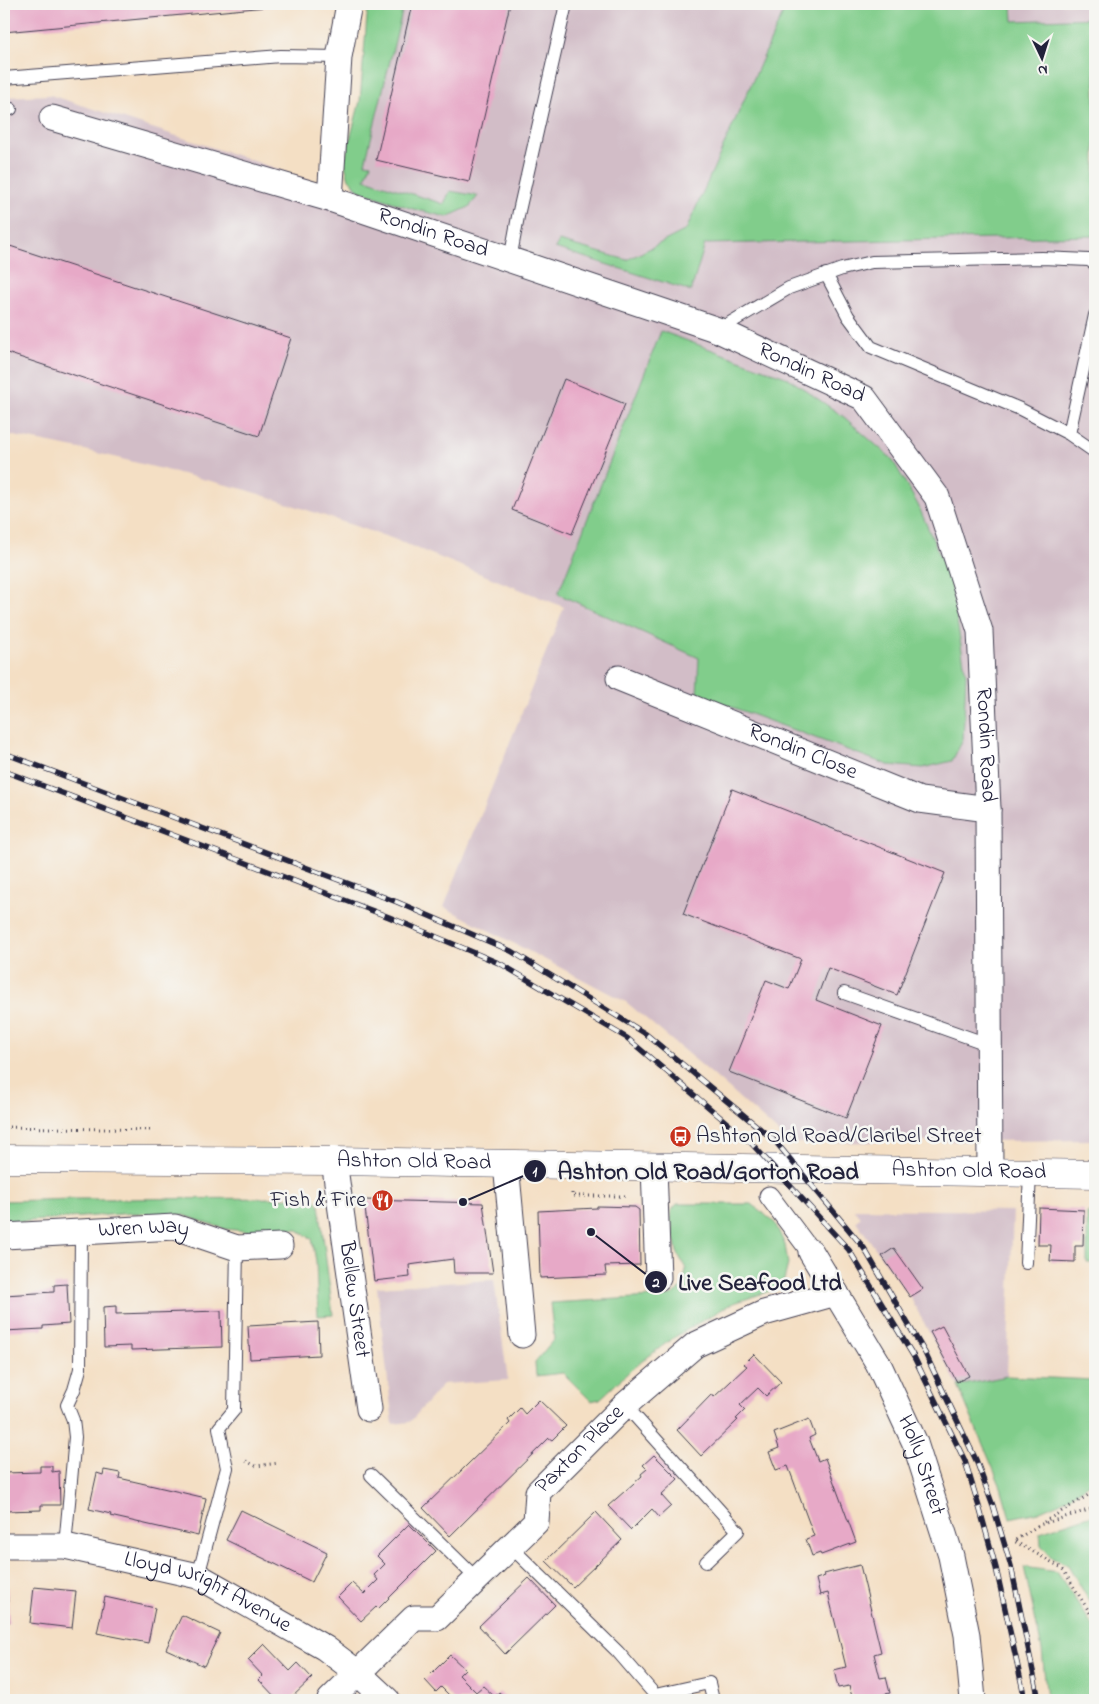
<svg xmlns="http://www.w3.org/2000/svg" width="1099" height="1704" viewBox="0 0 1099 1704" font-family="'Indie Flower',sans-serif">
<rect width="100%" height="100%" fill="#f6f6f2"/>
<filter id="ink" filterUnits="userSpaceOnUse"><feTurbulence type="fractalNoise" baseFrequency=".02" numOctaves="2"/><feDisplacementMap in="SourceGraphic" scale="10" xChannelSelector="R" yChannelSelector="G"/><feConvolveMatrix kernelMatrix="1 2 1 2 8 2 1 2 1" color-interpolation-filters="sRGB"/></filter>
<filter id="wash" filterUnits="userSpaceOnUse"><feTurbulence type="fractalNoise" baseFrequency=".0096" numOctaves="4" result="noise"/><feDisplacementMap in="SourceGraphic" scale="20" xChannelSelector="R" yChannelSelector="G"/><feGaussianBlur stdDeviation="1.12" result="paint"/><feColorMatrix in="noise" values="0 0 0 0 0 0 0 0 0 0 0 0 0 0 0 0 0 1.4 0 .05"/><feComposite in="paint" operator="in"/></filter>
<g filter="url(#wash)">
<rect width="100%" height="100%" fill="#f4dfc4"/>
<path fill="#d2bdc7" d="M381,4h714v1136l-305,3 -79,-70 -85,-71 -182,-95 120,-300 -173,-69 -144,-48 -162,-40 -81,-16v-337l46,-2 201,65 101,36z
M854,1209l159,2 -6,165 -49,10 -48,-89 -54,-76 5,-4z
M494,1280l14,100 -65,4 -33,38 -17,2 -16,-137z"/>
<path fill="#81cd8b" stroke="#527863" d="M368,4h36l-39,159 6,1 -6,15 79,25 6,-13 28,5 -9,11 -22,10 -34,-8 -53,-18 -11,-12 -5,-17 16,-61z
M787,4h225l1,17 82,-3v218l-390,8 -14,47 -136,-43 4,-7 68,19 59,-30z
M661,331l127,47 56,39 48,42 26,46 32,74 16,96 -3,65 -11,21 -29,7 -35,-3 -191,-71 2,-36 -141,-64z
M314,1198l5,6 14,111 -15,1 -2,-55 -4,-22 -16,-10 -51,2 -20,-2 -42,-14 -49,-2 -130,10v-22l69,-2z
M677,1204h75l23,19 10,22 3,19 -4,16 -11,10 -42,14 -58,34 -40,30 -33,31 -9,2 -28,-28 -27,3 -1,-14 19,-23 -4,-36 120,-7 13,-9 3,-18 -9,-17 -6,-32v-9z
M1087,1213h8v50h-8z
M1007,1376l88,4v100l-34,22 -23,10 -28,6 -9,-31 -43,-101z
M1095,1514v97l-27,-46 -16,-7 -11,-13 -1,-13z
M1024,1567l33,5 38,57v71h-48l-5,-50z"/>
<g id="blocks">
<path fill="#e7a9c7" d="M4,4h283v1l-283,27z
M412,4h98l-41,178 -93,-22z
M10,246l281,92 -32,98 -255,-84v-87z
M564,379l61,25 -53,130 -60,-24z
M732,789l213,84 -48,122 -69,-27 -12,32 66,26 -36,92 -117,-46 37,-92 23,9 12,-30 -118,-45z
M364,1200l119,3 10,70h-39l-1,-14 -44,6 1,12 -36,4z
M597,1206l38,1 4,3 1,55 -35,1 1,9 -66,3 -2,-67 59,-3z
M1039,1208l45,2 -1,36h-8v16l-25,-1 1,-16h-13z
M894,1248l29,41 -13,8 -28,-41z
M67,1284l2,40 -26,2v3l-39,2v-36l50,-3v-7z
M116,1306v8l105,-3 1,36 -91,3v-4l-27,1 -1,-40z
M318,1322l1,33 -69,4 -2,-33z
M942,1326l27,50 -12,6 -27,-50z
M754,1354l27,28 -15,14 -8,-8 -18,17 5,5 -9,9 2,1 -37,36 -24,-26 35,-36 2,3 33,-31 -3,-2z
M539,1400l27,26 -14,14 -3,-2 -99,98 -27,-28 87,-85 -2,-3 12,-12 5,6z
M809,1419l6,16 -6,3 9,23 7,-3 31,84 -35,13 -1,-2 -8,3 -6,-17 8,-3 -26,-70 -12,4 -7,-18 10,-4 -5,-15z
M654,1455l24,24 -17,16 10,11 -12,11 -7,-8 -21,21 -23,-24 34,-30 -1,-2 6,-5 -4,-4z
M40,1466h12v6l7,-1 1,34h-19v5l-37,1v-38l36,-1z
M104,1470l16,3 -1,5 87,20 -8,38 -88,-20 1,-2 -22,-5 8,-36 6,2z
M241,1510l86,42 -15,30 -86,-42z
M596,1512l26,28 -49,47 -27,-26z
M409,1524l27,27 -58,58 -2,-2 -15,14 -23,-24 14,-14 12,11 14,-14 -4,-5 11,-11 -8,-8z
M860,1565l21,87 -7,2 6,24 6,-1 4,16 -31,7h-6l-4,-14 -11,2 -4,-18 12,-3 -18,-74 -8,2 -4,-16 9,-3 -1,-2z
M529,1578l26,27 -50,49 -26,-28z
M7,1586l2,37h-5v-36z
M34,1587l42,4 -4,37 -42,-5z
M105,1597l50,11 -7,35 -51,-10z
M182,1615l38,18 -16,33 -38,-17z
M264,1644l26,27 8,-8 14,15 -23,22h-11l-19,-20 4,-4 -15,-16z
M450,1655l15,14 -6,6 17,17 7,-6 12,11 4,-5 9,8h-54l-13,-13 -5,5 -11,-12z"/>
</g>
</g>
<g filter="url(#ink)">
<use href="#blocks" fill-opacity="0" stroke="#423e50" stroke-width="1"/>
<g fill="none" stroke-linecap="round" stroke-linejoin="round">
<defs>
<path id="service" d="M4,78l277,-22 58,1
M4,110l7,-1
M510,260l9,-49 47,-207
M826,274l22,42 23,31 149,62 49,25 26,18
M718,330l71,-42 53,-19 30,-7 170,-4 47,2 6,4
M1069,434l26,-119
M844,993l146,52
M1026,1263l4,-90
M625,1405l113,126 -32,31
M371,1475l106,104
M65,1546l10,-109 -2,-17 -6,-15 7,-15 6,-21 1,-137
M511,1547l107,105 37,43 54,-12 4,17
M198,1576l29,-108 -8,-40 15,-18 3,-162"/>
<path id="pedestrian" d="M769,1196l42,56"/>
<g id="minor">
<path id="s1" d="M52,118l278,81 388,131 146,68 73,99 43,134 8,178 2,363"/>
<path d="M330,199l9,-142 10,-53"/>
<path id="s2" d="M619,678l301,122 68,9"/>
<path id="s3" d="M334,1161l35,248"/>
<path d="M506,1164l16,171"/>
<path d="M654,1167l4,111"/>
<path id="s4" d="M4,1236l171,-9 62,21 43,-2"/>
<path id="s5" d="M811,1252l67,111 37,80 36,113 16,79 6,65"/>
<path id="s6" d="M4,1546h61l133,30 127,72 33,25 29,27"/>
<path id="s7" d="M330,1700l84,-82h23l99,-96 2,-30 87,-87 70,-60 69,-32 72,-20"/>
</g>
<g id="trunk">
<path id="s8" d="M4,1159l330,2 761,13"/>
</g>
</defs>
<use href="#service" stroke="#423e50" stroke-width="14"/>
<use href="#pedestrian" stroke="#423e50" stroke-width="21"/>
<use href="#minor" stroke="#423e50" stroke-width="27"/>
<use href="#trunk" stroke="#423e50" stroke-width="29"/>
<path stroke="#423e50" stroke-width="3" stroke-dasharray="1 4" stroke-linecap="butt" d="M4,1127l149,3
M572,1193v3h56
M246,1461l10,5 23,-3
M1095,1508l-56,17 -25,16 48,27 33,53
M1044,1522l51,-31"/>
<use href="#service" stroke="#fff" stroke-width="12"/>
<use href="#pedestrian" stroke="#fff" stroke-width="19"/>
<use href="#minor" stroke="#fff" stroke-width="25"/>
<use href="#trunk" stroke="#fff" stroke-width="28"/>
<defs>
<path id="rail" d="M4,753l393,149 114,49 135,83 129,107 89,107 61,105 51,107 17,46 18,60 28,134
M4,771l385,146 112,47 126,74 125,106 97,106 65,107 51,104 15,49 16,58 27,122 1,10"/>
</defs>
<use href="#rail" stroke="#22223b" stroke-width="5.5"/>
<use href="#rail" stroke="#f6f6f2" stroke-width="4" stroke-dasharray="11" stroke-linecap="butt"/>
</g>
</g>
<defs>
<symbol id="bus-disc" viewBox="-11 -11 22 22"><circle r="9.5" fill="#c8321e" stroke="#f6f6f2"/><path d="M-5-6H5V4H4V6H2V4H-2V6H-4V4H-5ZM-3.5-4V0h7V-4ZM-3.5 1.2v1.5H-2V1.2ZM2 1.2v1.5H3.5V1.2Z" fill="#fff"/></symbol>
<symbol id="restaurant-disc" viewBox="-11 -11 22 22"><circle r="9.5" fill="#c8321e" stroke="#f6f6f2"/><path d="M-5-6h1v4h1v-4h1v4h1v-4h1v5L-1.5 .5V6h-2V.5L-5-1ZM5-6V6H3V1.5H1.5Q1.5-4 5-6Z" fill="#fff"/></symbol>
</defs>
<g fill-rule="evenodd">
<use href="#bus-disc" x="668" y="1124" width="25" height="25"/>
<use href="#restaurant-disc" x="370" y="1188" width="25" height="25"/>
</g>
<g text-anchor="middle" dominant-baseline="central" stroke-width="5" stroke-linejoin="round" paint-order="stroke">
<g font-size="22" fill="#22223b" stroke="#f6f6f2">
<text stroke="none"><textPath href="#s1" startOffset="398">Rondin Road</textPath></text>
<text stroke="none"><textPath href="#s1" startOffset="802">Rondin Road</textPath></text>
<text stroke="none"><textPath href="#s1" startOffset="1238">Rondin Road</textPath></text>
<text stroke="none"><textPath href="#s2" startOffset="198">Rondin Close</textPath></text>
<text stroke="none"><textPath href="#s8" startOffset="410">Ashton Old Road</textPath></text>
<text stroke="none"><textPath href="#s8" startOffset="965">Ashton Old Road</textPath></text>
<text stroke="none"><textPath href="#s4" startOffset="140">Wren Way</textPath></text>
<text stroke="none"><textPath href="#s3" startOffset="140">Bellew Street</textPath></text>
<text stroke="none"><textPath href="#s7" startOffset="368">Paxton Place</textPath></text>
<text stroke="none"><textPath href="#s5" startOffset="241">Holly Street</textPath></text>
<text stroke="none"><textPath href="#s6" startOffset="212">Lloyd Wright Avenue</textPath></text>
</g>
<g font-size="22" fill="#22223b" stroke="#f6f6f2" text-anchor="start">
<text x="696" y="1137">Ashton Old Road/Claribel Street</text>
<text x="366" y="1201" text-anchor="end">Fish &amp; Fire</text>
</g>
</g>
<path fill="none" stroke="#22223b" stroke-width="2" d="M463 1202L535 1171M591 1232L656 1282"/>
<g fill="#22223b" stroke="#f6f6f2" stroke-width="2">
<circle cx="463" cy="1202" r="5"/>
<circle cx="591" cy="1232" r="5"/>
<circle cx="535" cy="1171" r="12"/>
<circle cx="656" cy="1282" r="12"/>
</g>
<g font-size="15" text-anchor="middle" font-weight="bold" fill="#fff">
<text x="535" y="1176">1</text>
<text x="656" y="1287">2</text>
</g>
<g font-size="24" text-anchor="middle" font-weight="bold" fill="#22223b" stroke="#f6f6f2" stroke-width="5" stroke-linejoin="round" paint-order="stroke">
<text x="708" y="1179">Ashton Old Road/Gorton Road</text>
<text x="760" y="1290">Live Seafood Ltd</text>
</g>
<rect width="1099" height="1704" fill="none" stroke="#f6f6f2" stroke-width="20"/>
<g transform="translate(1042 58) rotate(176)" stroke="#f6f6f2" stroke-width="4" paint-order="stroke">
<path d="M0-4L9 19L0 12L-9 19Z" fill="#22223b"/>
<text y="-8" font-size="14" font-weight="bold" text-anchor="middle" fill="#22223b">N</text>
</g>
</svg>
